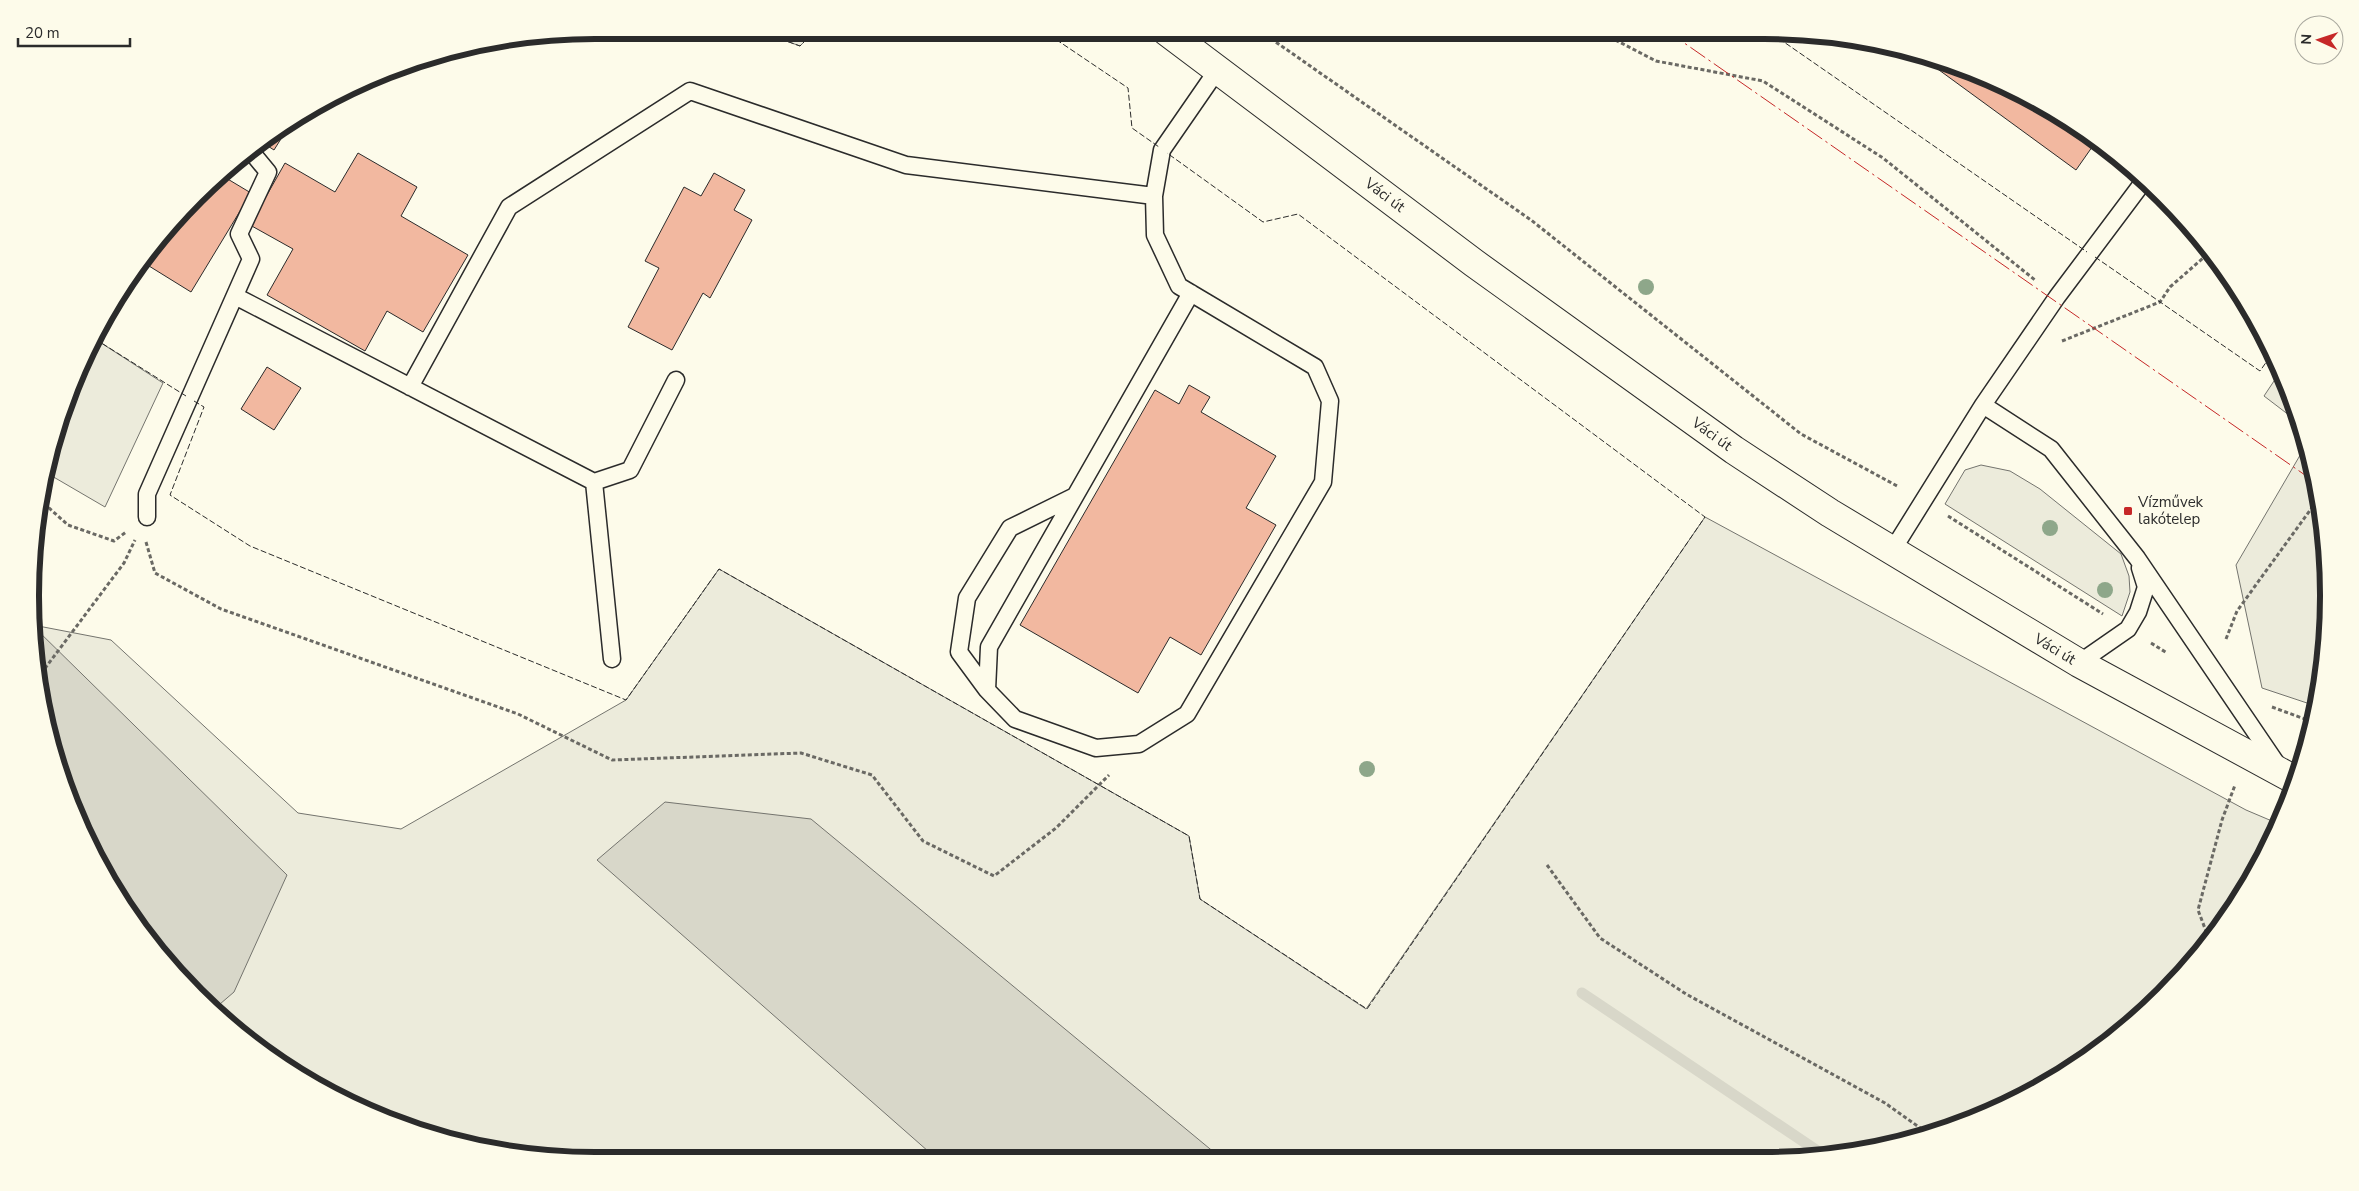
<svg xmlns="http://www.w3.org/2000/svg" width="2359" height="1191" viewBox="0 0 2359 1191" font-family="'Nunito Sans',sans-serif">
<rect width="100%" height="100%" fill="#fdfbea"/>
<path fill="#ecebdb" stroke="#74746e" d="M756,30h60l-16,16z
M95,339l68,44 -58,124 -60,-35 28,-93z
M2280,372l19,41 3,12 -38,-29z
M2306,445l18,76 4,111 -12,74 -54,-18 -26,-123z
M1981,465l29,6 30,18 81,65 8,22 1,16 -8,24 -177,-112 20,-34z
M1705,517l541,293 33,14 -8,21 -82,123 -81,76 -128,74 -142,38 -1279,4 -110,-18 -103,-39 -65,-37 -85,-70 -71,-86 -37,-65 -39,-103 -14,-73 -2,-44 78,15 187,173 103,16 225,-129 93,-131 470,267 11,63 166,110z"/>
<path fill="#d8d7c9" stroke="#74746e" d="M33,626l254,249 -53,117 -21,18 -17,-14 -71,-86 -37,-65 -39,-103 -14,-73z
M665,802l146,17 410,339 -284,1 -340,-299z"/>
<g fill="none" stroke-linecap="round" stroke-linejoin="round">
<path stroke="#d8d7c9" stroke-width="11" d="M1582,993l243,163"/>
</g>
<path fill="#f2b8a0" stroke="#2b2b2b" d="M1913,51l100,37 84,52 -21,30z
M294,118l-20,32 -14,-9z
M358,153l59,34 -16,29 67,39 -45,77 -36,-21 -22,40 -98,-56 26,-46 -43,-24 35,-62 50,29z
M714,173l31,17 -11,20 18,10 -42,78 -7,-5 -31,57 -44,-23 31,-59 -14,-7 39,-74 17,9z
M221,175l30,18 -60,99 -42,-26 30,-52z
M267,367l34,21 -27,42 -33,-21z
M1189,385l21,12 -9,15 75,44 -30,52 30,17 -75,130 -31,-18 -32,56 -118,-68 135,-235 24,14z"/>
<g fill="none" stroke-linecap="round" stroke-linejoin="round">
<defs>
<path id="lane" d="M1191,293l-202,354 -2,43 28,29 81,29 43,-4 48,-30 136,-232 7,-81 -15,-34 -136,-81 -24,-51 -1,-39 8,-46 56,-81
M235,296l359,186 18,177
M410,387l99,-180 181,-116 216,74 248,31
M1983,405l68,44 86,109 142,209
M594,482l36,-12 46,-90
M147,517v-23l104,-235 -12,-25 29,-62 -19,-23
M1892,551l91,-146 74,-108 87,-116
M2079,663l49,-34 10,-17 8,-25 -6,-19
M987,690l-28,-38 8,-54 43,-70 65,-32"/>
<path id="primary" d="M1166,31l308,232 260,187 96,63 249,150 216,117"/>
</defs>
<use href="#lane" stroke="#2b2b2b" stroke-width="19"/>
<use href="#primary" stroke="#2b2b2b" stroke-width="30"/>
<path stroke="#6a6964" stroke-width="3" stroke-dasharray="4 2.5" stroke-linecap="butt" d="M1260,31l271,189 270,214 98,53
M1598,31l58,30 107,20 120,77 152,122
M2062,341l98,-39 10,-15 40,-35
M39,499l29,26 46,16 12,-9
M1948,516l155,98
M146,542l9,31 66,36 297,105 94,46 189,-7 71,22 51,66 71,35 62,-48 53,-53
M2226,639l11,-28 79,-109
M2151,643l16,10
M37,679l87,-116 11,-23
M2272,707l41,15
M1547,865l53,73 86,56 199,109 41,29
M2209,939l-11,-29 24,-90 13,-35"/>
<use href="#lane" stroke="#fdfbea" stroke-width="16"/>
<use href="#primary" stroke="#fdfbea" stroke-width="28"/>
<path stroke="#2b2b2b" stroke-width="1" stroke-dasharray="6 2.5" stroke-linecap="butt" d="M756,30l44,16 16,-16
M1042,30l86,58 4,40 27,19
M1769,31l13,8
M1788,31l-7,9 306,212
M2095,257l165,114 12,-17
M95,339l91,57
M194,401l10,6 -34,88 80,51 376,154 93,-131 470,267 11,63 167,110 338,-492 -407,-303 -35,8 -96,-69"/>
<path stroke="#c62828" stroke-width="1" stroke-dasharray="18 4 2.5 4" stroke-linecap="butt" d="M1667,31l648,451"/>
</g>
<g fill="#8ea78a">
<circle cx="1646" cy="287" r="8"/>
<circle cx="2050" cy="528" r="8"/>
<circle cx="2105" cy="590" r="8"/>
<circle cx="1367" cy="769" r="8"/>
</g>
<rect fill="#c62828" stroke="#fdfbea" stroke-width="2" x="2123" y="506" width="10" height="10" rx="2.5"/>
<g text-anchor="middle" dominant-baseline="central" stroke-width="4" stroke-linejoin="round" paint-order="stroke">
<g font-size="15" fill="#2b2b2b" stroke="#fdfbea">
<text transform="translate(1385 195) rotate(37)">Váci út</text>
<text transform="translate(1712 434) rotate(36)">Váci út</text>
<text transform="translate(2055 649) rotate(31)">Váci út</text>
</g>
<g font-size="15" fill="#2b2b2b" stroke="#fdfbea" text-anchor="start">
<text x="2138" y="502">Vízművek<tspan x="2138" dy="17">lakótelep</tspan></text>
</g>
</g>
<path d="M0 0H2359V1191H0ZM595 39H1764A556 556 0 0 1 2320 595V596A556 556 0 0 1 1764 1152H595A556 556 0 0 1 39 596V595A556 556 0 0 1 595 39Z" fill="#fdfbea" fill-rule="evenodd"/>
<path fill="none" stroke="#2b2b2b" stroke-width="6" d="M595 39H1764A556 556 0 0 1 2320 595V596A556 556 0 0 1 1764 1152H595A556 556 0 0 1 39 596V595A556 556 0 0 1 595 39Z"/>
<g transform="translate(2319 40) rotate(273)"><circle r="24" fill="#fdfbea" stroke="#a9a89e"/>
<path d="M0-4L9 19L0 12L-9 19Z" fill="#c62828"/>
<text y="-8" font-size="14" font-weight="bold" text-anchor="middle" fill="#2b2b2b">N</text>
</g>
<path d="M18 38v8h112v-8" fill="none" stroke="#2b2b2b" stroke-width="2.5"/>
<text x="25" y="38" font-size="15" fill="#2b2b2b" stroke="#fdfbea" stroke-width="4" paint-order="stroke">20 m</text>
</svg>
